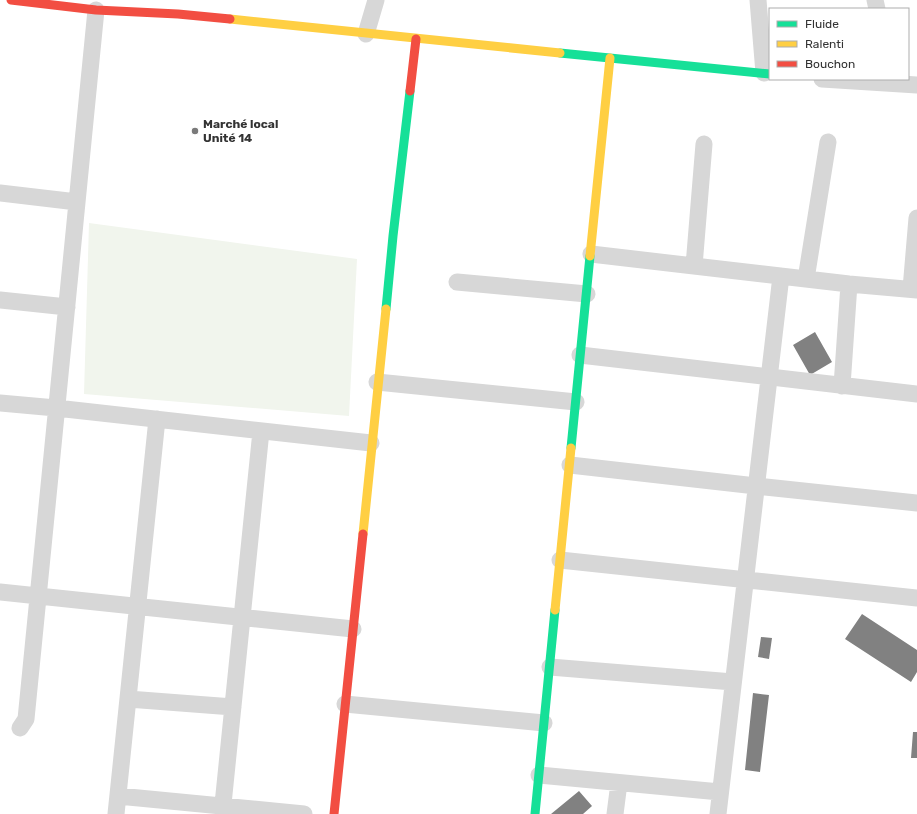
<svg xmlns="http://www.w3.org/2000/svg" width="917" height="814" viewBox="0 0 917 814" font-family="Rubik,sans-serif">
<rect width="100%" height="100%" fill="#fff"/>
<path fill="#f1f5ed" d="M89,223l268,36 -8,157 -265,-22z"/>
<path fill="#818181" d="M815,332l17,30 -22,13 -17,-30z
M862,614l55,36v22l-6,10 -66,-43z
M761,637l11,1 -3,21 -11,-2z
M753,693l16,2 -9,77 -15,-2z
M913,732h4v26h-6z
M579,791l13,15 -9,8h-32z"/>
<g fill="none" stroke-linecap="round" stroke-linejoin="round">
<path stroke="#d7d7d7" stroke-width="17" d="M758,0l6,73
M875,0l2,9
M366,34l10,-34
M822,79l95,6
M0,193l77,9
M591,254l258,30 68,6
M694,266l10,-122
M806,279l22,-137
M457,282l130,12
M911,289l6,-71
M0,300l67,7
M580,355l337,39
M377,382l199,20
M842,386l7,-102
M0,403l56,5 315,35
M570,465l186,21 161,17
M560,560l357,38
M0,592l353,37
M550,667l183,15
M128,699l105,8
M345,704l199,19
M20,728l6,-9 70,-709
M539,775l181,17
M118,796l186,18
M116,814l41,-395
M222,814l39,-383
M615,814l4,-31
M718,814l63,-538"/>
<path stroke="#16e098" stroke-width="9" d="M560,53l210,21
M386,309l7,-73 17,-145
M571,448l19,-192
M535,814l20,-204"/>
<path stroke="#ffcf43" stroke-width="9" d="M230,19l330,34
M590,256l20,-198
M363,534l23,-225
M555,610l16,-162"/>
<path stroke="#f24e42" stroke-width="9" d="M11,0l85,10 82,4 52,5
M410,91l6,-52
M334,814l29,-280"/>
</g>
<circle fill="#7a7a7a" stroke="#fff" stroke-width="1.5" cx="195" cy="131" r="4"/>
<g text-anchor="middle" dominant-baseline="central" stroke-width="4" stroke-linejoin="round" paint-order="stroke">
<g font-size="12" font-weight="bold" fill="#333" stroke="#fff" text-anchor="start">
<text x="203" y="124">Marché local<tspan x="203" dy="14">Unité 14</tspan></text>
</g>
</g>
<rect x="769" y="8" width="140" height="72" fill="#ffffff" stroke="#adadad"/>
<rect x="777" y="21" width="20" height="6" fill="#16e098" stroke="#adadad"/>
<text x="805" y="28" font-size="12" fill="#333333">Fluide</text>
<rect x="777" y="41" width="20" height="6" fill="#ffcf43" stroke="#adadad"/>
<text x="805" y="48" font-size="12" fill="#333333">Ralenti</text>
<rect x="777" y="61" width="20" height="6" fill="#f24e42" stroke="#adadad"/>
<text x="805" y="68" font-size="12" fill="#333333">Bouchon</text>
</svg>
